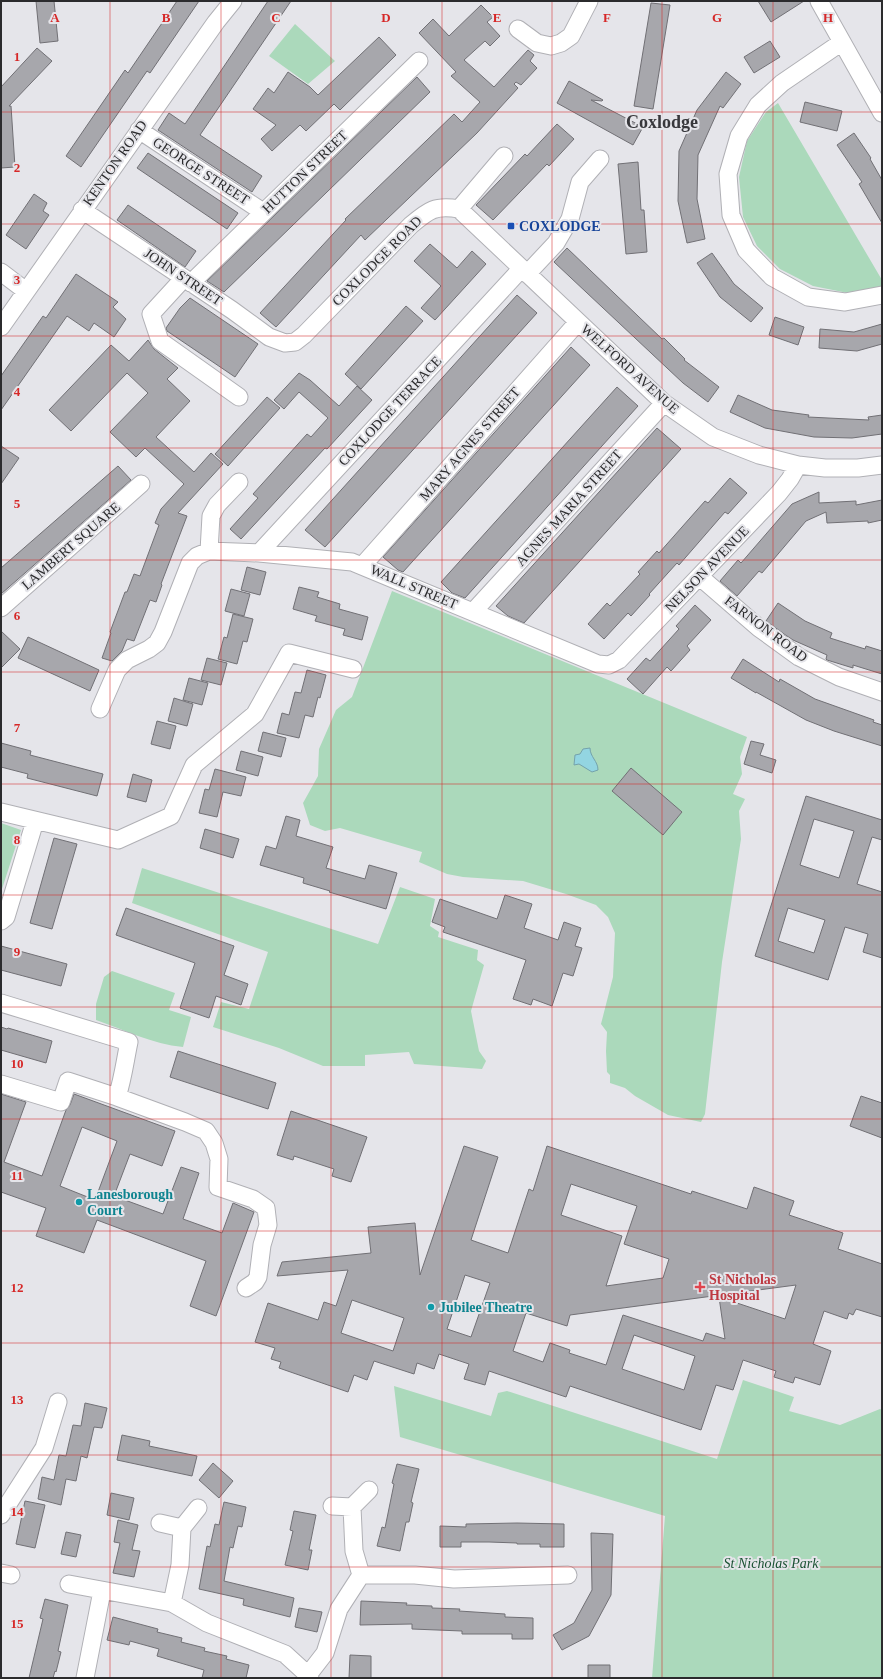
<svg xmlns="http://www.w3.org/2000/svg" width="883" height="1679" viewBox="0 0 883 1679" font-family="'Times New Roman',serif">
<rect width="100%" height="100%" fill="#e5e5ea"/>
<path fill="#abd9bb" d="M295,24l40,37 -27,23 -39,-28z
M778,103l104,177v8l-34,5 -35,-7 -33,-17 -23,-23 -14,-29 -4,-40 8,-36 19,-29z
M392,591l355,146 -7,20 2,17 -9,20 12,5 -6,12 2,28 -19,123 -17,152 -4,8 -33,-7 -33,-19 -10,-8 -15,-5v-8l-3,-3 -1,-21 1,-19 -6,-8 12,-47 2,-44 -7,-16 -12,-12 -30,-11 -43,-13 -60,-4 -16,-3 -28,-12 3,-10 -82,-24 -15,3 -15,-6 -7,-22 15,-27 1,-27 17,-39 16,-13z
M1,823l20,7 -20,62z
M142,868l236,76 22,-57 35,12 -5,27 9,6 -1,5 40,13 -1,10 7,5 -13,46 8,40 7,10 -4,8 -68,-5 -5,-12 -44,3v11h-42l-44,-18 -66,-21 8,-25 28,7 19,-57 -136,-49z
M112,971l63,22 -6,17 22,7 -8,30c-31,-3 -58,-17 -87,-27v-16l8,-27z
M743,1380l51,17 -5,14 51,14 40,-16 2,1v268h-230l13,-162 -265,-79 -6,-51 97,30 7,-23 9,-2 210,68z"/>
<path fill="#93d5e1" stroke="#74a2ab" d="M590,748c0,9 8,13 8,22l-6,2 -13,-8 -5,1 1,-10 5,-1 3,-5z"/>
<path fill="#a7a7ac" stroke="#717075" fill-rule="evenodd" d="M36,1h18l4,40 -18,2z
M177,1h22l-49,72 -3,-2 -66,96 -15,-11 59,-86 3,3z
M268,1h23l-91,134 62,41 -10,16 -94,-62 11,-17 16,11z
M758,1h46l-33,21z
M651,3l19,2 -17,104 -19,-3z
M481,5l12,12 -6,5 13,14 -10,10 -5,-5 -21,19 30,27 34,-37 6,5 -4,6 7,7 -16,17 -5,-3 -2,2 4,4 -41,45 -112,107 -4,-5 -85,92 -16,-14 86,-93 -1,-1 109,-105 8,8 18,-20 -29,-26 5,-4 -37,-39 14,-14 16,17z
M379,37l17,18 -56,55 -6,-6 -28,27 -6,-6 -28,26 -11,-12 15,-14 -23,-16 15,-21 6,5 14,-21 22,15 8,8z
M770,41l10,16 -26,16 -10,-16z
M37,48l15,13 -43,45h2l4,61 -14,1v-81z
M726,72l15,12 -18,24 -3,-2 -22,49 -1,44 8,40 -18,4 -9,-42 1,-50 18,-41z
M417,77l13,15 -206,200 -17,-11z
M569,81l34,19 -1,1 -11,-1 52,27 -10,18 -76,-42z
M805,102l37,9 -5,20 -37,-9z
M557,124l17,15 -25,27 -2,-2 -54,56 -17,-15 49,-51 2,2z
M854,133l17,25 -1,1 12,21v43l-23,-39 3,-2 -25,-37z
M148,153l90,60 -11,16 -90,-61z
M638,162l3,48h3l3,42 -21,2 -8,-90z
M34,194l13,9 -4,8 6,4 -23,34 -20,-14z
M128,205l68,46 -11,16 -68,-47z
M430,244l27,24 15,-17 14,13 -51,56 -14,-12 20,-22 -27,-25z
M567,248l95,91 2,-1 21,21 -1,1 35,27 -11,15 -25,-19 -129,-121z
M712,253l22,31 29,24 -12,14 -31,-25 -23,-34z
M76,274l42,28 -5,5 13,12 -12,18 -20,-14 -5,8 -22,-15 -66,94v-34l42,-60 3,2z
M517,295l20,18 -212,234 -20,-17z
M190,298l68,46 -23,33 -68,-46 -1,-3 14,-20z
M406,306l17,15 -62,68 -16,-15z
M775,317l29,10 -6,18 -29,-10z
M882,324v20l-25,7 -38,-3 1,-19 34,3z
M148,340l6,9 24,19 -11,11 23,22 -34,36 38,35 17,-19 12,11 -45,49 9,3 -26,68 1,1 -6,17 -6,-2 -16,41 -7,-2 -5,12 -10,10 -10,-3 9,-25 -1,-1 15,-40h2l7,-18 6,2 19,-51 -4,-2 6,-14 23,-25 -39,-36 -9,9 -26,-25 38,-39 -21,-20 -56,58 -22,-21 62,-65 18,16z
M571,347l19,18 -187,207 -5,-2 -15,-13z
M299,373l11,7 29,26 18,-20 15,14 -45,49 -2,-1 -84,91 -11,-10 28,-31 -5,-4 54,-60 4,3 17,-19 -29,-26 -15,17 -10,-9z
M617,387l21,19 -173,192 -13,-5 -11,-11z
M738,395l34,15 37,5 -1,2 61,3 -1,-3 14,-2v19l-30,4 -38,-1 -49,-9 -35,-16z
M267,397l13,11 -52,58 -13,-12z
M657,428l24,21 -157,174 -16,-7 -12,-10z
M1,446l18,12 -18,26z
M118,466l13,14 -130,114v-26z
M730,478l17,15 -19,21 -3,-2 -46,53 -2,-2 -28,31 1,1 -19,21 -3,-3 -24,26 -16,-15 19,-21 3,3 30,-32 -2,-2 19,-21 2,2 46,-52 3,2z
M819,492v11l37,-2v4l26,-5v20l-14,3v-2l-41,2 -1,-11 -20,9 -44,52 -3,-2 -22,25 -17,-15 18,-21 3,3 51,-59z
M247,567l19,5 -6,23 -19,-5z
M299,587l20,5 -2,5 23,7 -1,5 29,8 -6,23 -19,-5 2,-6 -30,-8 2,-5 -24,-7z
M231,589l19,5 -6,22 -19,-5z
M778,603l27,18 27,12 -2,5 35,11 1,-3 16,5v23l-29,-9v3l-26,-8 -1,-1 1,-4 -34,-15 -9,-6 -18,-13z
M695,605l16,15 -24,26 3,4 -19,21 -4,-4 -24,27 -16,-15 19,-21 4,3 29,-32 -3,-3z
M233,614l20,5 -6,23 -4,-1 -6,23 -19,-5 6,-22 3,1z
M1,631l19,18 -19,19z
M28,637l71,33 -9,21 -72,-33z
M207,658l20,5 -6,22 -20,-5z
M743,659l36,23 1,-3 35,20 59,21 -1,2 9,3v21l-48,-15 -28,-11 -50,-28v1l-25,-15z
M307,670l19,5 -6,23 -2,-1 -5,20 -8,-2 -6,23 -22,-5 5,-20 7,2 6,-23 6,1z
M189,678l19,5 -6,22 -19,-5z
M174,698l19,6 -6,22 -19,-5z
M157,721l19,5 -6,23 -19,-5z
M263,732l23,6 -5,19 -23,-6z
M751,741l13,3 -4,11 16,5 -4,13 -28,-9z
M1,743l30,8 -1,4 73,19 -6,22 -70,-18 1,-4 -27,-7z
M241,751l22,6 -5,19 -22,-6z
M631,768l51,44 -19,23 -51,-44z
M215,769l31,8 -5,19 -18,-4 -6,25 -18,-4 6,-24 4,1z
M133,774l19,6 -6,22 -19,-5z
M806,796l76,24v20l-10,-3 -15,47 25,8v66l-19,-6 5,-18 -23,-7 -17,53 -73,-24zM814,819l40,12 -15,47 -39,-13zM788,908l37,12 -11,33 -36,-12z
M286,816l14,4 -4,16 37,11 -7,21 39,11 4,-14 28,8 -11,36 -57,-17 1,-1 -27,-8 1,-5 -44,-13 6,-19 10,3z
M205,829l34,10 -6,19 -33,-10z
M54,838l23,6 -25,85 -22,-6z
M505,895l27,9 -8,24 34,12 6,-18 17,6 -6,18 7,2 -9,28 -10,-3 -11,33 -19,-7 -2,6 -18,-6 13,-39 -83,-28 2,-5 -13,-5 8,-23 57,20z
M126,908l108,38 -10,29 24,9 -7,21 -25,-9 -7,22 -29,-10 15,-45 -79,-28z
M1,946l66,18 -6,22 -60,-16z
M1,1027l6,2 1,-1 44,13 -6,22 -45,-13z
M178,1051l98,32 -8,26 -98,-32z
M1,1094l25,8 -22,60 38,14 24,-66 4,-5 4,-11 101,37 -13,35 -32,-12 -16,42 49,18 18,-47 18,6 -16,46 39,14 11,-30 21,9 -38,104 -26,-10 16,-45 -109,-41 -13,33 -48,-17 10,-28 -45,-16zM82,1127l35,14 -22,59 -35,-14z
M861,1096l21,7v35l-32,-12z
M291,1111l76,26 -16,45 -19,-6 2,-7 -40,-13 -1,4 -16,-5z
M464,1146l34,11 -27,83 37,13 21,-64 4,2 14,-45 144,48 1,-3 55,18 7,-22 40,14 -5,14 54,18 -5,16 44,15v53l-26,-8 -3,6 -4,-2 -2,6 -23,-8 -11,33 18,7 -11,34 -25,-8 -2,6 -19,-6 2,-6 -33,-11 -10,30 -17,-5 -15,45 -131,-44 -4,11 -77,-26 -4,14 -21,-6 5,-15 -30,-10 -5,15 -17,-6 -3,11 -40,-13 -7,19 -13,-5 -6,17 -69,-24 2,-6 -10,-3 4,-11 -20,-6 13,-39 50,17 6,-18 12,4 12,-36 -71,6 5,-14 89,-9 -3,-26 47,-4 5,52zM571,1184l66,22 -13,38 45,15 -6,19 -57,8 16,-50 -61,-21zM465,1275l25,8 -19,54 -24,-8zM796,1285l-11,34 -66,-22 6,42 -19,-6 -3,8 -80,-26 -17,50 -37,-12 1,-3 -20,-7 -7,19 -30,-11 13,-38 41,13 3,-11zM352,1300l52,18 -11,33 -52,-18zM634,1335l61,21 -11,34 -62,-21z
M85,1403l22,5 -5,20 -8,-1 -7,31 -6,-2 -5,25 -10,-2 -5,26 -23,-6 4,-22 12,3 5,-25 7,1 7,-31 8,1z
M122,1435l28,6 -1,5 48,10 -5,20 -75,-16z
M213,1463l20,18 -14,17 -20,-18z
M397,1464l22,5 -8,33 2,1 -4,19h-3l-6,29 -23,-5 5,-19 3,1 9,-44 -2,-1z
M111,1493l23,5 -5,22 -22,-5z
M25,1501l20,4 -10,43 -19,-4z
M224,1502l22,5 -4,20 -4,-1 -5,22 -3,-1 -6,34 70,17 -4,19 -47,-12 1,-6 -45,-10 8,-43 3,1 5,-23 4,1z
M294,1511l22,4 -7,35h3l-4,20 -23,-5 8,-34 -3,-1z
M118,1520l20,5 -6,25 8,1 -6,26 -21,-4 7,-30 -6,-1z
M517,1523l47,1v23h-24v-3h-23v-1l-28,-1h-28v5h-21v-21l26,1v-3z
M66,1532l15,3 -5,22 -15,-3z
M591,1533l22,1 -2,61 -22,41 -27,14 -9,-15 21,-12 18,-33z
M45,1599l23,6 -10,46 3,1 -5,20 -1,-1 -2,7h-24l14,-59 -3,-1z
M361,1601l46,2 -1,2 26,1v2l28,1 -1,2 46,3v3l28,1v21h-21v-5h-50v-3l-50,-2v-5l-52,1z
M299,1608l23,4 -5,20 -22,-5z
M113,1617l45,12 -1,3 25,6 -1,4 24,6 -1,3 23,5 -1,3 23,6 -3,13h-44l2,-8 -47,-14 2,-7 -29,-8 -1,4 -22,-5z
M350,1655l21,1v22h-22z
M588,1665h22v13h-22z"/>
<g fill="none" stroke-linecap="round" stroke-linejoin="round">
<defs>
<path id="minor" d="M819,1l63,112
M518,29l19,14 14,3 10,-3 10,-7 18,-35
M842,42l-60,41 -24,22 -19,31 -11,38 3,41 15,35 26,27 36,20 37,5 37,-7
M139,130l124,82
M459,209l205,194 49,34 46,18 39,10 27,3h33l24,-3
M82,210l150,100 37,27 16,6 10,-1 9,-7 107,-110c18,-15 24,-20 48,-16l45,-53
M1,272l25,19
M527,274l29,-31 14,-24 10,-37 20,-23
M184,278l-33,36 9,27 79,56
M191,283l228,-222
M1,327l215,-305 17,-21
M209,551l2,-35 6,-11 22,-23
M259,553l262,-284
M363,565l215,-243
M700,577l59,51 40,29 40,20 43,15
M1,608l140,-124
M473,612l191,-209
M100,709l17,-39 10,-10 22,-11 8,-6 6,-11 27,-69 7,-7 12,-5 50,2 93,9 246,102 11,1 10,-5 160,-167 11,-14 8,-14
M1,812l117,28 53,-24 23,-51 61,-51 34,-61 64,16
M1,921l5,-4 29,-96
M1,1003l128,39c-4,19 -6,37 -12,55l-49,-16 -7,21 -60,-18
M117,1097l68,25 21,9 8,12 5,16 -1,28 35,12 13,9 2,17 -6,20 -4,32 -3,5 -9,6
M332,1506l20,1 17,-17
M352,1507l2,44 7,24
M1,1515l43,-67 14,-46
M160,1523l22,5 16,-20
M1,1573l10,2
M69,1584l103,19 35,20 78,31 23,21 2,3
M172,1603l8,-38 2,-37
M308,1675l17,-22 14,-44 22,-34h54l39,4 114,-4
M85,1678l17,-87"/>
</defs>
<use href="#minor" stroke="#b0b0b5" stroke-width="19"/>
<use href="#minor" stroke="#fff" stroke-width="17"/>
</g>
<path fill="none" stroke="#d62828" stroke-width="1" stroke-opacity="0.55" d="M110,1v1677M221,1v1677M331,1v1677M442,1v1677M552,1v1677M662,1v1677M773,1v1677M1,112h881M1,224h881M1,336h881M1,448h881M1,560h881M1,672h881M1,784h881M1,895h881M1,1007h881M1,1119h881M1,1231h881M1,1343h881M1,1455h881M1,1567h881"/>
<rect fill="#1a4fb4" stroke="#e5e5ea" stroke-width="1.5" x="507" y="222" width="8" height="8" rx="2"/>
<g fill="#0f9aa8" stroke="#e5e5ea" stroke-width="1.5">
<circle cx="79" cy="1202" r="4"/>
<circle cx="431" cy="1307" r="4"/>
</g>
<path fill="#e0444e" stroke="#e5e5ea" stroke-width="1.5" d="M698 1281h4v4h4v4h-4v4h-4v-4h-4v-4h4z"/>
<g text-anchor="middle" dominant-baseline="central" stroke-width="4" stroke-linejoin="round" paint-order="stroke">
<g font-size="14" fill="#2b2b2d" stroke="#e5e5ea">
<text transform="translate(115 163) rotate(-55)">KENTON ROAD</text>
<text transform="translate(201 171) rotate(33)">GEORGE STREET</text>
<text transform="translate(305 172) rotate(-44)">HUTTON STREET</text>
<text transform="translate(377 261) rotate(-45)">COXLODGE ROAD</text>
<text transform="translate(183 277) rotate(34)">JOHN STREET</text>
<text transform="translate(630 369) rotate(42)">WELFORD AVENUE</text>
<text transform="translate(390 411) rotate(-47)">COXLODGE TERRACE</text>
<text transform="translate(470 444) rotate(-49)">MARY AGNES STREET</text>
<text transform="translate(569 508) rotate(-48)">AGNES MARIA STREET</text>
<text transform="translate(71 546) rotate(-41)">LAMBERT SQUARE</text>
<text transform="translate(707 569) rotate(-46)">NELSON AVENUE</text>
<text transform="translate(414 587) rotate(23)">WALL STREET</text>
<text transform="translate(766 629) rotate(37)">FARNON ROAD</text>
</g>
<g font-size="14" font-weight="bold" fill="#164399" stroke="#e5e5ea" text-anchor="start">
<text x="519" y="226">COXLODGE</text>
</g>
<g font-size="14" font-weight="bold" fill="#0d838f" stroke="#e5e5ea" text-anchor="start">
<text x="87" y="1194">Lanesborough<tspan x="87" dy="16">Court</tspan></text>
<text x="439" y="1307">Jubilee Theatre</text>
</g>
<g font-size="14" font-weight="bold" fill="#be3a42" stroke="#e5e5ea" text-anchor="start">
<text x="709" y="1279">St Nicholas<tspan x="709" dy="16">Hospital</tspan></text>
</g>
<g font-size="14" font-style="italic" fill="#195132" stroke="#e5e5ea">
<text x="771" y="1563">St Nicholas Park</text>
</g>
<g font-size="18" font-weight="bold" fill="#38383c" stroke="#e5e5ea">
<text x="662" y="122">Coxlodge</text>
</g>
</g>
<g font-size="13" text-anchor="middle" font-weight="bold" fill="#d62828" stroke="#e5e5ea" stroke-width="4" stroke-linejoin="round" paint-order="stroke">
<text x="55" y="22">A</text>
<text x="166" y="22">B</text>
<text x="276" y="22">C</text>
<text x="386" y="22">D</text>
<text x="497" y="22">E</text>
<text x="607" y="22">F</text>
<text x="717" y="22">G</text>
<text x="828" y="22">H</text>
<text x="17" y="61">1</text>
<text x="17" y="172">2</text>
<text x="17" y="284">3</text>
<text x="17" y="396">4</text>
<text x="17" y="508">5</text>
<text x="17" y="620">6</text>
<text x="17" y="732">7</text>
<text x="17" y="844">8</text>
<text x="17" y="956">9</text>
<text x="17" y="1068">10</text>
<text x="17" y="1180">11</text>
<text x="17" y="1292">12</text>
<text x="17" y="1404">13</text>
<text x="17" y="1516">14</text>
<text x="17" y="1628">15</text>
</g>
<rect width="883" height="1679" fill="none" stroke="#2b2b2d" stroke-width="4"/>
</svg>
